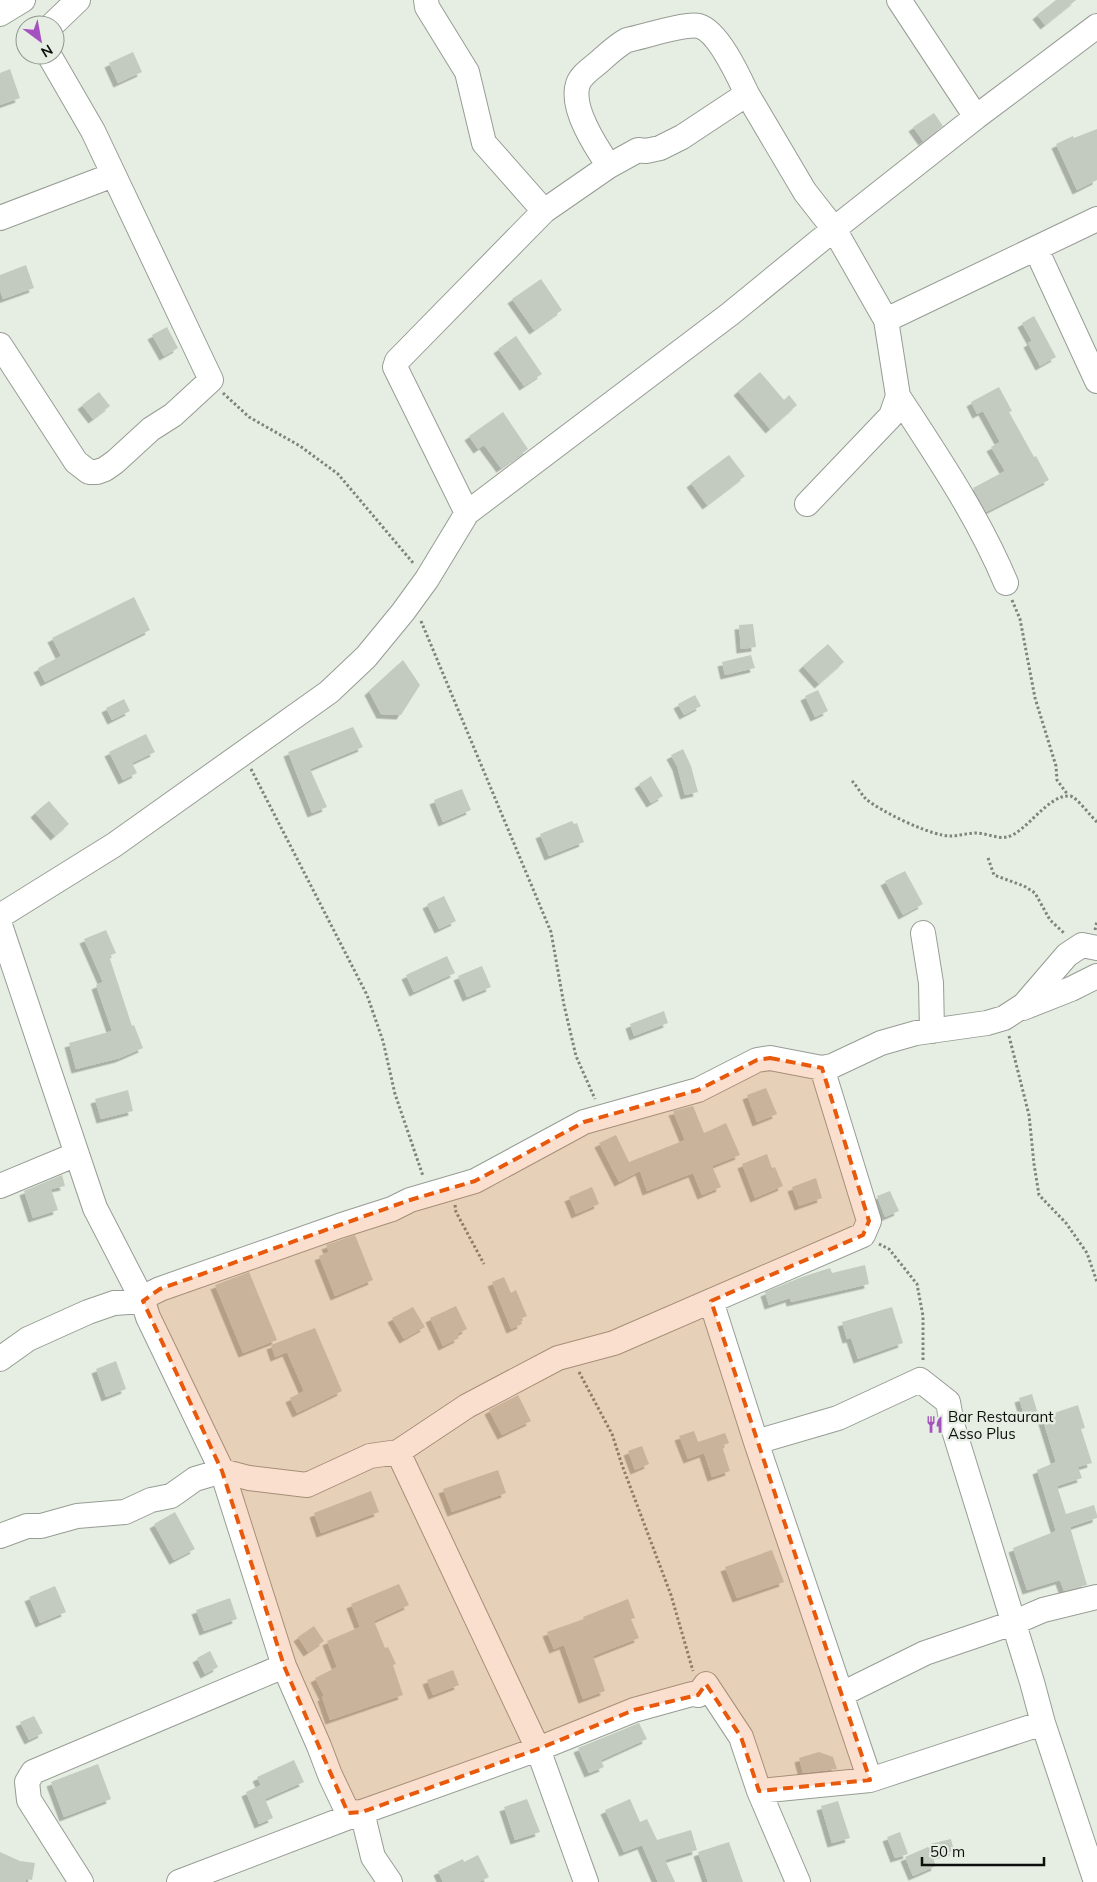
<svg xmlns="http://www.w3.org/2000/svg" width="1097" height="1882" viewBox="0 0 1097 1882" font-family="Mulish,sans-serif">
<defs>
<filter id="shadow"><feDropShadow dx="-4.5" dy="4.5" stdDeviation="0" flood-color="#0004"/></filter>
</defs>
<rect width="100%" height="100%" fill="#e6eee3"/>
<path fill="#c3cac0" filter="url(#shadow)" d="M1056,0h20l-31,25 -8,-10z
M133,52l9,20 -24,11 -9,-20z
M10,69l10,29 -20,7v-32z
M934,113l9,13 -20,15 -10,-14z
M1097,129v51l-20,10 -21,-46 17,-8 1,2z
M26,265l8,23 -31,11 -3,-9v-15z
M541,279l21,31 -28,20 -22,-31z
M1034,316l22,41 -16,9 -12,-23 4,-2 -10,-18z
M167,327l11,21 -14,8 -12,-21z
M516,336l26,38 -18,12 -26,-37z
M760,372l24,28 5,-5 8,10 -27,24 -32,-38z
M999,387l13,24 -3,1 25,45 2,-1 13,24 -63,32 -13,-24 32,-17 -14,-24 9,-5 -17,-31 -6,3 -6,-12z
M99,392l11,14 -17,13 -11,-14z
M503,412l25,37 -27,19 -17,-23 -6,4 -9,-13z
M729,455l16,21 -38,29 -16,-22z
M134,597l16,33 -105,52 -7,-14 23,-12 -9,-18z
M753,624l3,23 -15,2 -2,-24z
M828,644l16,18 -25,22 -16,-18z
M751,655l4,13 -30,7 -3,-13z
M403,660l17,25 -19,30 -20,-1 -12,-23z
M818,690l10,21 -13,6 -10,-21z
M695,695l6,11 -17,9 -6,-11z
M124,699l6,12 -18,9 -6,-12z
M353,727l10,20 -53,22 17,38 -15,6 -24,-61z
M146,734l9,18 -23,11 5,10 -14,7 -14,-28z
M683,749l8,17 7,26 -13,3 -8,-29 -6,-11z
M651,776l12,20 -12,7 -12,-19z
M462,789l9,21 -28,12 -9,-22z
M49,801l20,23 -14,12 -20,-23z
M572,821l2,3 3,-1 7,19 -35,14 -9,-22z
M905,871l18,33 -20,11 -18,-34z
M444,896l12,25 -17,8 -12,-25z
M106,930l10,23 -7,3 23,70 2,-1 9,23 -23,10 -44,11 -7,-26 43,-12 -16,-46 7,-3 -19,-43z
M447,956l8,17 -41,19 -8,-17z
M482,966l9,21 -24,10 -9,-21z
M664,1011l4,12 -34,13 -4,-12z
M766,1088l11,26 -20,8 -10,-27z
M128,1090l5,21 -32,8 -6,-20z
M693,1106l11,27 22,-10 14,32 -28,11 9,21 -19,8 -9,-22 -46,18 -7,-20 -21,11 -20,-39 17,-8 13,27 56,-22 -12,-29z
M767,1154l5,14 3,-1 8,19 -28,12 -13,-34z
M62,1175l3,11 -14,3 7,21 -25,8 -9,-27z
M816,1178l6,20 -23,8 -7,-19z
M592,1187l7,17 -23,10 -7,-17z
M890,1191l9,20 -14,6 -8,-21z
M355,1235l18,45 -38,16 -16,-40 10,-4 -3,-7z
M865,1265l4,19 -78,18 -1,-4 -21,7 -4,-13 37,-15 28,-9 2,5z
M249,1272l28,68 -34,13 -28,-68z
M504,1277l7,16 5,-3 11,26 -7,3 2,5 -11,5 -19,-47z
M456,1306l11,23 -10,5 2,4 -16,8 -13,-28z
M413,1307l12,20 -21,12 -12,-21z
M892,1307l11,36 -45,16 -7,-21 -4,1 -5,-17z
M315,1328l27,63 -45,22 -7,-15 14,-7 -17,-39 -12,5 -4,-12z
M116,1361l10,28 -20,8 -10,-28z
M1032,1394l6,20 -13,4 -6,-20z
M518,1395l13,26 -29,14 -13,-25z
M1078,1405l7,23 -4,1 11,34 -14,4 4,11 -25,8 9,28 28,-9 3,10v3l-27,9 17,58 -23,6 -4,-11 -33,10 -14,-42 43,-17 -19,-61 19,-8 -14,-45z
M694,1431l4,11 27,-9 4,10 -7,3 8,25 -18,6 -8,-24 -16,6 -9,-23z
M642,1446l7,18 -14,6 -7,-19z
M498,1470l8,23 -54,19 -9,-23z
M371,1491l8,21 -58,21 -7,-20z
M175,1512l20,37 -21,11 -20,-36z
M772,1550l12,32 -47,16 -12,-31z
M399,1584l10,21 -35,16 11,27 3,-1 8,17 -3,1 10,30 -73,25 -8,-23 2,-1 -9,-18 22,-11 -10,-26 33,-14 -9,-23z
M55,1586l11,26 -26,11 -11,-26z
M230,1598l7,21 -33,12 -8,-21z
M628,1599l7,19 -4,1 8,19 -46,18 12,35 -22,8 -19,-54 -10,4 -7,-17 37,-13 -1,-2z
M314,1626l10,15 -16,11 -10,-15z
M210,1651l8,16 -13,7 -8,-16z
M453,1670l6,15 -26,10 -6,-15z
M34,1716l9,17 -14,7 -9,-18z
M639,1723l8,16 -46,21 3,7 -15,6 -11,-25z
M819,1752l14,5 4,12 -34,4 -4,-15z
M294,1760l10,22 -39,17 8,19 -14,6 -13,-32 15,-7 -4,-8z
M98,1764l13,35 -47,18 -13,-35z
M527,1799l13,33 -25,8 -11,-33z
M630,1799l10,23 7,-3 10,21 34,-10 6,20 -32,10 10,22h-17l-16,-37 -18,7 -19,-42z
M838,1801l12,37 -18,5 -11,-37z
M900,1832l8,22 -13,4 -8,-21z
M951,1839l3,12 -21,5 -3,-12z
M729,1842l14,40h-35l-10,-30z
M928,1847l8,19 -23,10 -8,-19z
M0,1852l20,9 15,2 -3,17 -6,-1v3h-26z
M478,1855l11,22 -10,5h-36l-5,-11 25,-12 1,3z"/>
<g fill="none" stroke-linecap="round" stroke-linejoin="round">
<defs>
<path id="minor" d="M426,0l1,7 40,65 17,71 60,68
M899,0l77,117
M0,14l23,-14
M52,25l26,-25
M747,94c-8,-17 -29,-63 -48,-68 -15,-3 -56,11 -72,14 -11,6 -19,14 -28,22 -7,6 -18,13 -21,22 -8,24 18,63 31,82l29,-16 8,1 14,-3 22,-11 65,-43 58,98 29,37 52,91 12,76 -7,20 -84,88
M0,218l113,-43
M1036,249l61,132
M886,320l211,-101
M0,345l76,117 13,10h8l8,-3 10,-7 36,-33 22,-14 38,-35 -118,-249 -44,-76
M898,396c39,60 80,120 108,187
M467,513l-72,-146 2,-6 147,-150 65,-45
M0,916l114,-71 215,-153 37,-35 37,-45 24,-33 40,-66 263,-199 104,-85 142,-112 121,-91
M0,925l95,283 48,93 -29,2 -26,9 -60,27 -28,20
M923,933l8,50 1,48
M1023,1008l48,-19 26,-13
M0,1186l77,-32
M711,1301l45,141 114,338
M756,1442l82,-24 82,-38 28,22 4,22 80,258 11,41 53,159
M398,1452l140,297 48,133
M0,1536l27,-10h14l36,-10 48,-4 26,-12 20,-4 24,-17 27,-8 27,7 58,7 63,-29 28,-4 69,-46 91,-48 56,-15 249,-108 6,-14 -47,-153
M842,1694l83,-41 88,-30 30,-13 54,-13
M759,1791l111,-11 173,-57
M81,1882l-52,-82 -2,-18 6,-10 251,-106
M179,1882l183,-70 176,-63 96,-39 58,-16 6,1 8,-11 35,53 18,54 39,91
M390,1882l-17,-25 -11,-45 -14,1 -18,-38 -11,-29 -35,-80 -62,-195 -74,-154 -5,-16 7,-7 10,-5 179,-63 53,-17 18,-9 65,-19 109,-59 114,-32 59,-30 13,-2 52,10 10,-2 49,-23 35,-10 71,-10 17,-5 20,-13 43,-50 15,-10 15,3"/>
</defs>
<use href="#minor" stroke="#969d94" stroke-width="26"/>
<path stroke="#7e837c" stroke-width="3" stroke-dasharray="2.5 2.5" stroke-linecap="butt" d="M223,393l26,24 51,29 38,28 76,90
M1012,600l8,19 15,79 21,68 1,14 11,15
M421,621l130,311 13,73 12,51 19,43
M251,769l116,226 16,46 12,53 28,82
M852,781c5,5 9,13 14,18 16,13 56,32 76,36 12,3 23,-2 34,-2 10,0 21,6 31,4 19,-4 41,-43 63,-41 6,0 21,21 27,26
M988,858l6,17 30,11 11,7 15,27 15,14
M1095,930l2,-9
M1009,1036l20,79 5,49 5,31 27,28 21,30 10,29
M455,1205l1,7 28,52
M879,1244l10,5 28,35 6,32v45
M579,1372l33,62 10,31 49,130 22,76"/>
<use href="#minor" stroke="#fff" stroke-width="24"/>
</g>
<path fill="#e8590c" fill-opacity="0.2" stroke="#e8590c" stroke-width="4" stroke-dasharray="10 6" stroke-linejoin="round" d="M770,1058l52,10 47,153 -6,14 -152,66 159,479 -111,11 -18,-54 -35,-53 -8,11 -64,15 -96,39 -176,63 -14,1 -64,-147 -62,-195 -79,-170 17,-12 250,-89 65,-19 109,-59 114,-32 59,-30z"/>
<defs>
<symbol id="restaurant-bare" viewBox="-9 -9 18 18"><path d="M-5-6h1v4h1v-4h1v4h1v-4h1v5L-1.5 .5V6h-2V.5L-5-1ZM5-6V6H3V1.5H1.5Q1.5-4 5-6Z" fill="#a551c0" stroke="#e6eee3" stroke-width="2.5" paint-order="stroke"/></symbol>
</defs>
<g fill-rule="evenodd">
<use href="#restaurant-bare" x="922" y="1412" width="25" height="25"/>
</g>
<g text-anchor="middle" dominant-baseline="central" stroke-width="5" stroke-linejoin="round" paint-order="stroke">
<g font-size="15" fill="#0d0f0c" stroke="#e6eee3" text-anchor="start">
<text x="948" y="1416">Bar Restaurant<tspan x="948" dy="17">Asso Plus</tspan></text>
</g>
</g>
<g transform="translate(40 40) rotate(148)"><circle r="24" fill="#e6eee3" stroke="#8f958d"/>
<path d="M0-4L9 19L0 12L-9 19Z" fill="#a551c0"/>
<text y="-8" font-size="14" font-weight="bold" text-anchor="middle" fill="#0d0f0c">N</text>
</g>
<path d="M922 1857v8h122v-8" fill="none" stroke="#0d0f0c" stroke-width="2.5"/>
<text x="930" y="1857" font-size="15" fill="#0d0f0c" stroke="#e6eee3" stroke-width="4" paint-order="stroke">50 m</text>
</svg>
